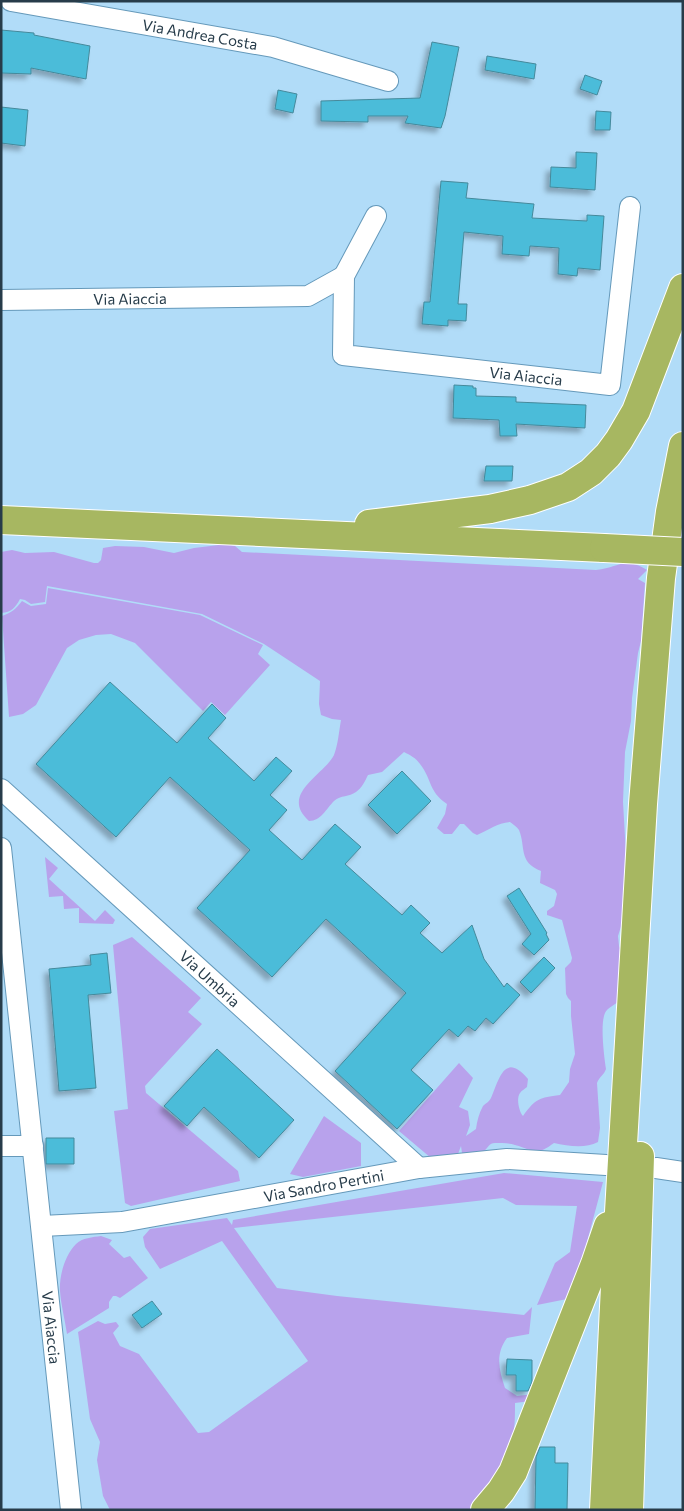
<svg xmlns="http://www.w3.org/2000/svg" width="684" height="1511" viewBox="0 0 684 1511" font-family="Commissioner,sans-serif">
<defs>
<filter id="shadow"><feDropShadow dx="-4.5" dy="4.5" stdDeviation="2.5" flood-color="#0004"/></filter>
</defs>
<rect width="100%" height="100%" fill="#b1dcf8"/>
<path fill="#b8a2ec" d="M227,544l8,2 7,6 354,18c23,-2 28,-14 51,0l-9,9 7,4 -4,58 -3,12 -6,45 -1,23 -6,31 -2,50 5,88 -3,24 -7,22 1,10 4,8 -3,46c-5,5 -13,8 -15,13 -5,11 -1,43 1,56 -2,6 -7,8 -9,14l3,45 -2,14c-13,7 -30,4 -44,1 -19,14 -20,7 -39,2 -6,-2 -14,-2 -20,-2 -6,0 -7,5 -12,9 -4,3 -10,4 -14,5l-7,-4 -1,-7 -3,8 -27,4 -32,-27 60,-68 14,15 -14,29 9,4 2,14 -4,11 10,-7c1,-8 3,-16 7,-23 3,-3 6,-4 8,-8 8,-18 13,-47 37,-19l-1,8c-2,2 -5,3 -7,6 -4,5 -1,19 3,23 13,-18 16,-18 37,-21l9,-13 1,-13 5,-15 -4,-38v-15l-3,-3 -2,-4 -1,-26 6,-6 1,-4 -10,-38 -15,-5v-4l7,-5 3,-12 -2,-4 -15,-7 1,-12c-23,-9 -15,-24 -22,-41 -2,-3 -6,-6 -9,-8 -13,1 -21,8 -33,13l-4,-2 -9,-9h-4l-8,10h-8l-7,-6 8,-14 2,-10c-19,-13 -15,-25 -27,-40 -4,-6 -10,-9 -16,-12l-22,20 -14,3c-3,6 -6,13 -12,17 -7,5 -15,3 -22,9 -8,8 -13,20 -25,20 -30,-27 15,-46 25,-66 4,-10 5,-24 7,-35l-9,-1 -11,-4 -2,-11 1,-23 -56,-37 -62,-30 -155,-28 -2,16 -14,2 -6,-4 -5,-1c-5,9 -8,13 -19,14v-61l11,-2 13,3 29,-1 40,11h4l3,-3 2,-12 12,-2 29,1 30,6 20,-5z
M48,588l152,27 63,30 -5,9 12,11 -45,50 -14,-13 -8,9 -68,-68 -24,-9 -15,1 -17,5 -12,8 -31,57 -13,9 -14,3 -7,-101c9,-3 14,-7 20,-15l9,5 15,-2z
M45,857l13,11 -9,11 46,42 10,-11 10,10 -2,4 -34,-1v-15l-15,1 -1,-13 -14,1z
M132,937l69,61 -13,14 14,12 -57,62 1,7 92,78 2,10 -109,25 -6,-3 -11,-92 14,-2 -15,-164z
M324,1116l37,27v23l-58,11 -13,-3z
M504,1173l99,9 -31,116 -35,7 18,-42 15,-11 7,-46 -61,-1 -13,-7 -269,30 43,60 60,8 187,19 8,-8 -3,27 -22,4c-12,16 -8,32 -2,50l12,8 17,-2 -3,7 -16,2c0,9 0,18 -1,27 -5,32 -24,57 -45,80h-359l-7,-14 -6,-36 3,-18 -10,-23 -12,-87 20,-11 7,3 11,-2 3,4 -6,7 7,13 19,8 59,79 11,-1 99,-71 -86,-120 -62,28 -15,-22 -2,-10 7,-8 77,-11 5,7 1,-5z
M101,1236l11,4 -3,4 15,14 6,-2 18,22 -28,20 -4,-2h-3l-4,6v6l-42,26c-2,-14 -6,-29 -7,-43 -1,-15 5,-36 16,-47 6,-6 17,-7 25,-8z"/>
<path fill="#4bbcd9" stroke="#45899b" filter="url(#shadow)" d="M1,30l33,3v2l56,11 -4,33 -55,-11v6l-30,-1z
M432,42l27,5 -14,69 -4,12 -36,-5 3,-7h-40v6l-47,-1v-20l99,-3z
M487,56l49,8 -2,15 -49,-9z
M585,75l17,6 -5,14 -17,-6z
M278,90l19,4 -4,19 -18,-4z
M1,107l27,3 -3,36 -24,-3z
M596,111l15,1 -1,18h-15z
M576,152l21,1 -2,37 -45,-3 1,-20 25,1z
M441,181l27,2 -2,15 68,6 -2,14 55,3v-6l17,1 -4,54 -22,-2 -1,8 -19,-2 1,-26 -29,-2 -1,10 -27,-2 1,-18 -39,-4 -6,72h9l-1,17 -18,-1v6l-26,-2 2,-22h6z
M454,385l19,1v2h3v8l40,1v5l70,3 -1,23 -69,-4 1,12h-17l-1,-16 -46,-2z
M486,466h27l-1,15h-28z
M110,682l67,61 35,-39 14,14 -18,20 46,43 22,-24 16,14 -22,24 17,15 -18,20 33,30 33,-36 26,23 -16,17 57,51 9,-10 19,18 -10,10 22,20 30,-28 12,34 20,28 3,-4 13,12 -27,29 -7,-6 -11,13 -7,-5 -10,11 -9,-8 -38,41 22,20 -36,39 -62,-58 71,-78 -80,-74 -54,58 -75,-69 53,-58 -80,-73 -54,60 -80,-73z
M402,771l29,30 -34,33 -29,-29z
M519,888l28,45 -1,1 3,6 -15,15 -12,-11 9,-10 -24,-38z
M107,953l4,40 -23,2 8,93 -37,3 -10,-122 42,-4 -1,-10z
M544,957l11,11 -24,25 -11,-11z
M217,1049l77,71 -35,38 -55,-51 -17,19 -23,-20z
M46,1138h28v26h-28z
M152,1301l10,13 -20,14 -10,-13z
M507,1359l25,1v22l-4,9h-12v-16h-10z
M540,1447h15v16h13l-1,47h-32l1,-53z"/>
<g fill="none" stroke-linecap="round" stroke-linejoin="round">
<defs>
<g id="minor">
<path id="s1" d="M11,1l262,46 115,34"/>
<path id="s2" d="M376,216l-32,60 -1,79 267,30 20,-178"/>
<path id="s3" d="M1,300l307,-4 36,-20"/>
<path id="s4" d="M1,789l418,379"/>
<path id="s5" d="M1,848l70,662"/>
<path d="M1,1146h32"/>
<path d="M656,1168l27,4"/>
<path id="s6" d="M42,1226l80,-4 297,-54 88,-9 99,6"/>
</g>
<path id="highway" d="M1,520l603,28
M369,524l121,-15 40,-9 38,-13 23,-15 17,-17 11,-15 17,-29 47,-123
M485,1510l16,-19 12,-19 82,-208 13,-38
M604,1510l13,-264 26,-442 18,-226 9,-66 13,-66
M629,1510l11,-354"/>
</defs>
<use href="#minor" stroke="#6599ba" stroke-width="22"/>
<use href="#highway" stroke="#fff" stroke-width="30"/>
<use href="#minor" stroke="#fff" stroke-width="20"/>
<use href="#highway" stroke="#a7b761" stroke-width="28"/>
<defs>
<path id="highway-bridge" d="M604,548l79,4"/>
</defs>
<use href="#highway-bridge" stroke="#fff" stroke-width="30" stroke-linecap="butt"/>
<use href="#highway-bridge" stroke="#a7b761" stroke-width="28"/>
</g>
<g text-anchor="middle" dominant-baseline="central" stroke-width="4" stroke-linejoin="round" paint-order="stroke">
<g font-size="15" fill="#273c4a" stroke="#b1dcf8">
<text stroke="none"><textPath href="#s1" startOffset="192">Via Andrea Costa</textPath></text>
<text stroke="none"><textPath href="#s3" startOffset="129">Via Aiaccia</textPath></text>
<text stroke="none"><textPath href="#s2" startOffset="331">Via Aiaccia</textPath></text>
<text stroke="none"><textPath href="#s4" startOffset="282">Via Umbria</textPath></text>
<text stroke="none"><textPath href="#s6" startOffset="285">Via Sandro Pertini</textPath></text>
<text stroke="none"><textPath href="#s5" startOffset="482">Via Aiaccia</textPath></text>
</g>
</g>
<rect width="684" height="1511" fill="none" stroke="#273c4a" stroke-width="5"/>
</svg>
